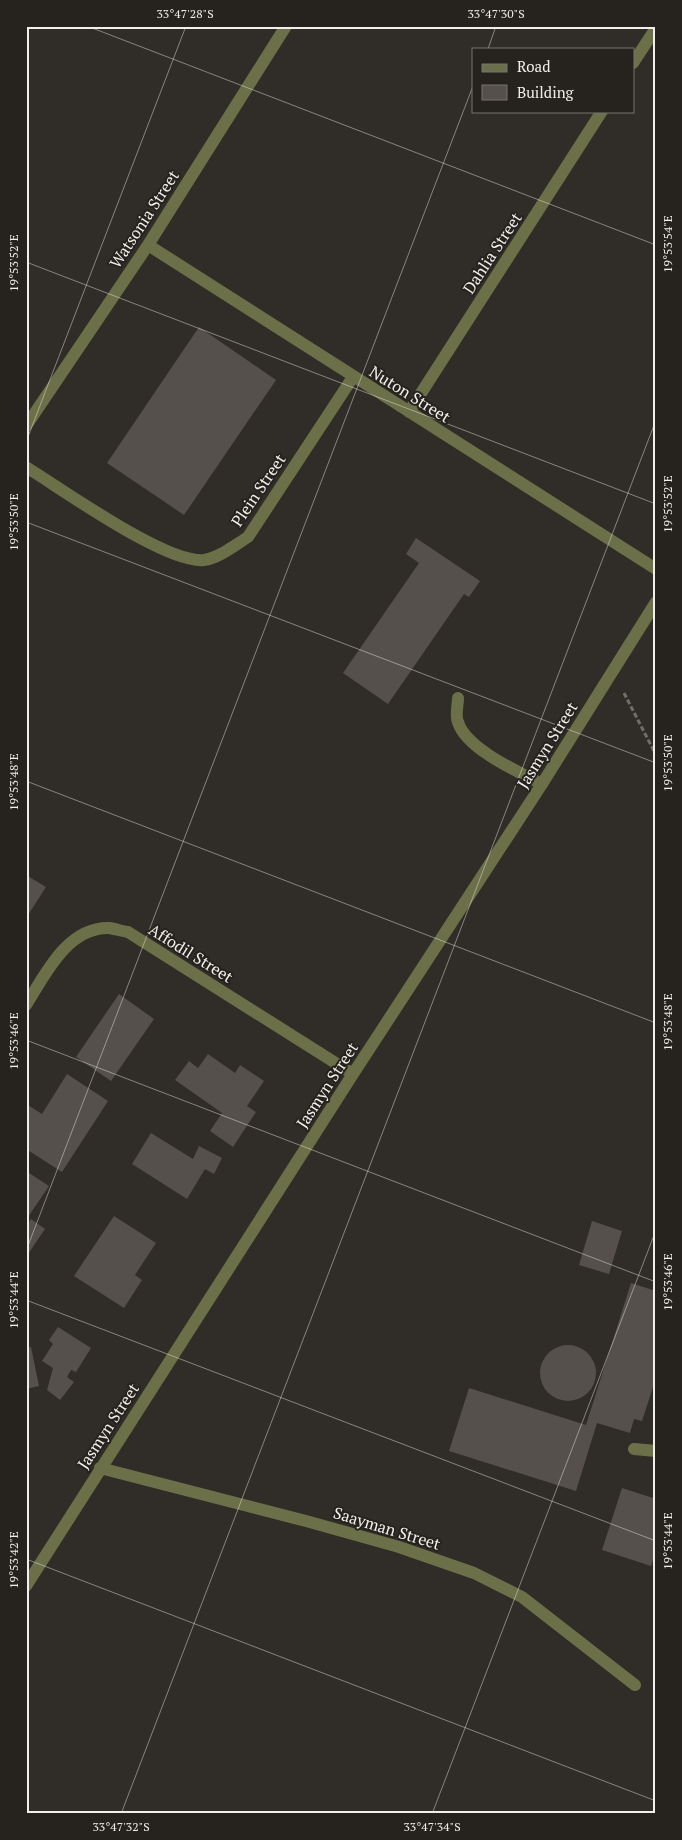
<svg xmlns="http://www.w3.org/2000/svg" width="682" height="1840" viewBox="0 0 682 1840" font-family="'PT Serif',serif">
<rect width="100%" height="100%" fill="#302c27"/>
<path fill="#55504b" d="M199,327l77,53 -92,135 -77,-52z
M416,538l64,43 -11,16 -5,-3 -76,110 -45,-31 76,-110 -13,-9z
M26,875l20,12 -18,28 -2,-1z
M119,994l35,25 -43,62 -35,-24z
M208,1054l27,19 5,-8 24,16 -17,25 9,6 -23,35 -23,-16 12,-18 -47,-33 14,-19 9,7z
M67,1074l41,27 -46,71 -36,-23v-45l16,10z
M151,1133l42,26 6,-13 23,12 -8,16 -9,-5 -18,30 -55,-35z
M26,1171l23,15 -23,34z
M114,1216l42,27 -21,32 7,5 -18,28 -50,-32z
M31,1219l14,10 -19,28v-31z
M592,1221l30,10 -13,43 -30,-9z
M631,1283l25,8v87l-14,43 -8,-2 -4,14 -33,-10 -21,68 -127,-40 20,-63 117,37z
M58,1327l33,21 -15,24 -5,-2 -4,7 7,5 -14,18 -13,-10 6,-22 -11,-7 11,-17 -4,-4z
M540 1373a28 28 0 1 1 56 0a28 28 0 1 1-56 0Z
M31,1347l8,39 -13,3v-41z
M622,1488l34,11v52l-5,15 -49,-16z"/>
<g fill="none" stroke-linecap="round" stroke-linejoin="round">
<path stroke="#716e69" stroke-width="3" stroke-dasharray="5 2.5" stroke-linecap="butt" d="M624,693l32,62"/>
<path stroke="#6c7048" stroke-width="12" d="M26,467c36,22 140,97 178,93 15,-2 31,-15 44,-23l105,-160
M458,698c0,7 -3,18 0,24 8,27 61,50 84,62
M634,1449l22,2"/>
<path stroke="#6c7048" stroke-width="12" d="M633,63l23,-35
M148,245l508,324
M409,412l193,-301
M26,426l122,-181 138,-219
M26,1005c19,-30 41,-78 83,-77 6,1 13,3 19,4l225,142
M100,1468l206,53 93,26 75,26 48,24 113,88
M26,1586l327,-512 189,-290 114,-182"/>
</g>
<path fill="none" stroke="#f1efeb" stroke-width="1" stroke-opacity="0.45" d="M87,26l569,219M488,49l8,-23M26,262l630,242M26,442l160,-416M26,522l630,241M26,781l630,242M26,1040l630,242M26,1251l447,-1165M26,1300l630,241M26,1559l630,242M121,1814l535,-1394M432,1814l224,-584"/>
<g text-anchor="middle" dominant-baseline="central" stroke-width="4" stroke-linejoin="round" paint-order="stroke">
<g font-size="16" fill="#f1efeb" stroke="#26221d">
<text transform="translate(144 219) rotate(-57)">Watsonia Street</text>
<text transform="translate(492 253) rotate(-57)">Dahlia Street</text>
<text transform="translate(410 394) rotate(32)">Nuton Street</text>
<text transform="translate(258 490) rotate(-56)">Plein Street</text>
<text transform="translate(547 745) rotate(-58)">Jasmyn Street</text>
<text transform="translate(191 953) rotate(32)">Affodil Street</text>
<text transform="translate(327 1085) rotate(-57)">Jasmyn Street</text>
<text transform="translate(108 1426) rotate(-57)">Jasmyn Street</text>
<text transform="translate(387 1528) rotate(17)">Saayman Street</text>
</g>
</g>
<rect width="682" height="1840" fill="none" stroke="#26221d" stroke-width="55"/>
<rect x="472" y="48" width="162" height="65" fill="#26221d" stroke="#77746f"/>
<rect x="482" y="64" width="25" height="8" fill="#6c7048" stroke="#77746f"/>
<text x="517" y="72" font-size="15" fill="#f1efeb">Road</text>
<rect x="482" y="85" width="25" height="15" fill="#55504b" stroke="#77746f"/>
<text x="517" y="98" font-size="15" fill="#f1efeb">Building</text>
<rect x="28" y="28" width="626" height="1784" fill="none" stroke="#f1efeb" stroke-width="2"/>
<g font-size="12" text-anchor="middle" fill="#f1efeb">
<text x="185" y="18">33°47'28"S</text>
<text x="496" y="18">33°47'30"S</text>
<text transform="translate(668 244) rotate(-90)" y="4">19°53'54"E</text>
<text transform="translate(14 263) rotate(-90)" y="4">19°53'52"E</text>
<text transform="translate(668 504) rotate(-90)" y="4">19°53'52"E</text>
<text transform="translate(14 522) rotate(-90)" y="4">19°53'50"E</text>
<text transform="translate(668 763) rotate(-90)" y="4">19°53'50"E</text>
<text transform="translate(14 782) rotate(-90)" y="4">19°53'48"E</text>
<text transform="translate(668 1022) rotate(-90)" y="4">19°53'48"E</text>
<text transform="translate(14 1041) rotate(-90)" y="4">19°53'46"E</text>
<text transform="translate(668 1282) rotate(-90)" y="4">19°53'46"E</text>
<text transform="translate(14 1300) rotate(-90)" y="4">19°53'44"E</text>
<text transform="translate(668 1541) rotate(-90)" y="4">19°53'44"E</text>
<text transform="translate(14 1560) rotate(-90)" y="4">19°53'42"E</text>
<text x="121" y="1831">33°47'32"S</text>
<text x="432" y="1831">33°47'34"S</text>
</g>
</svg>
